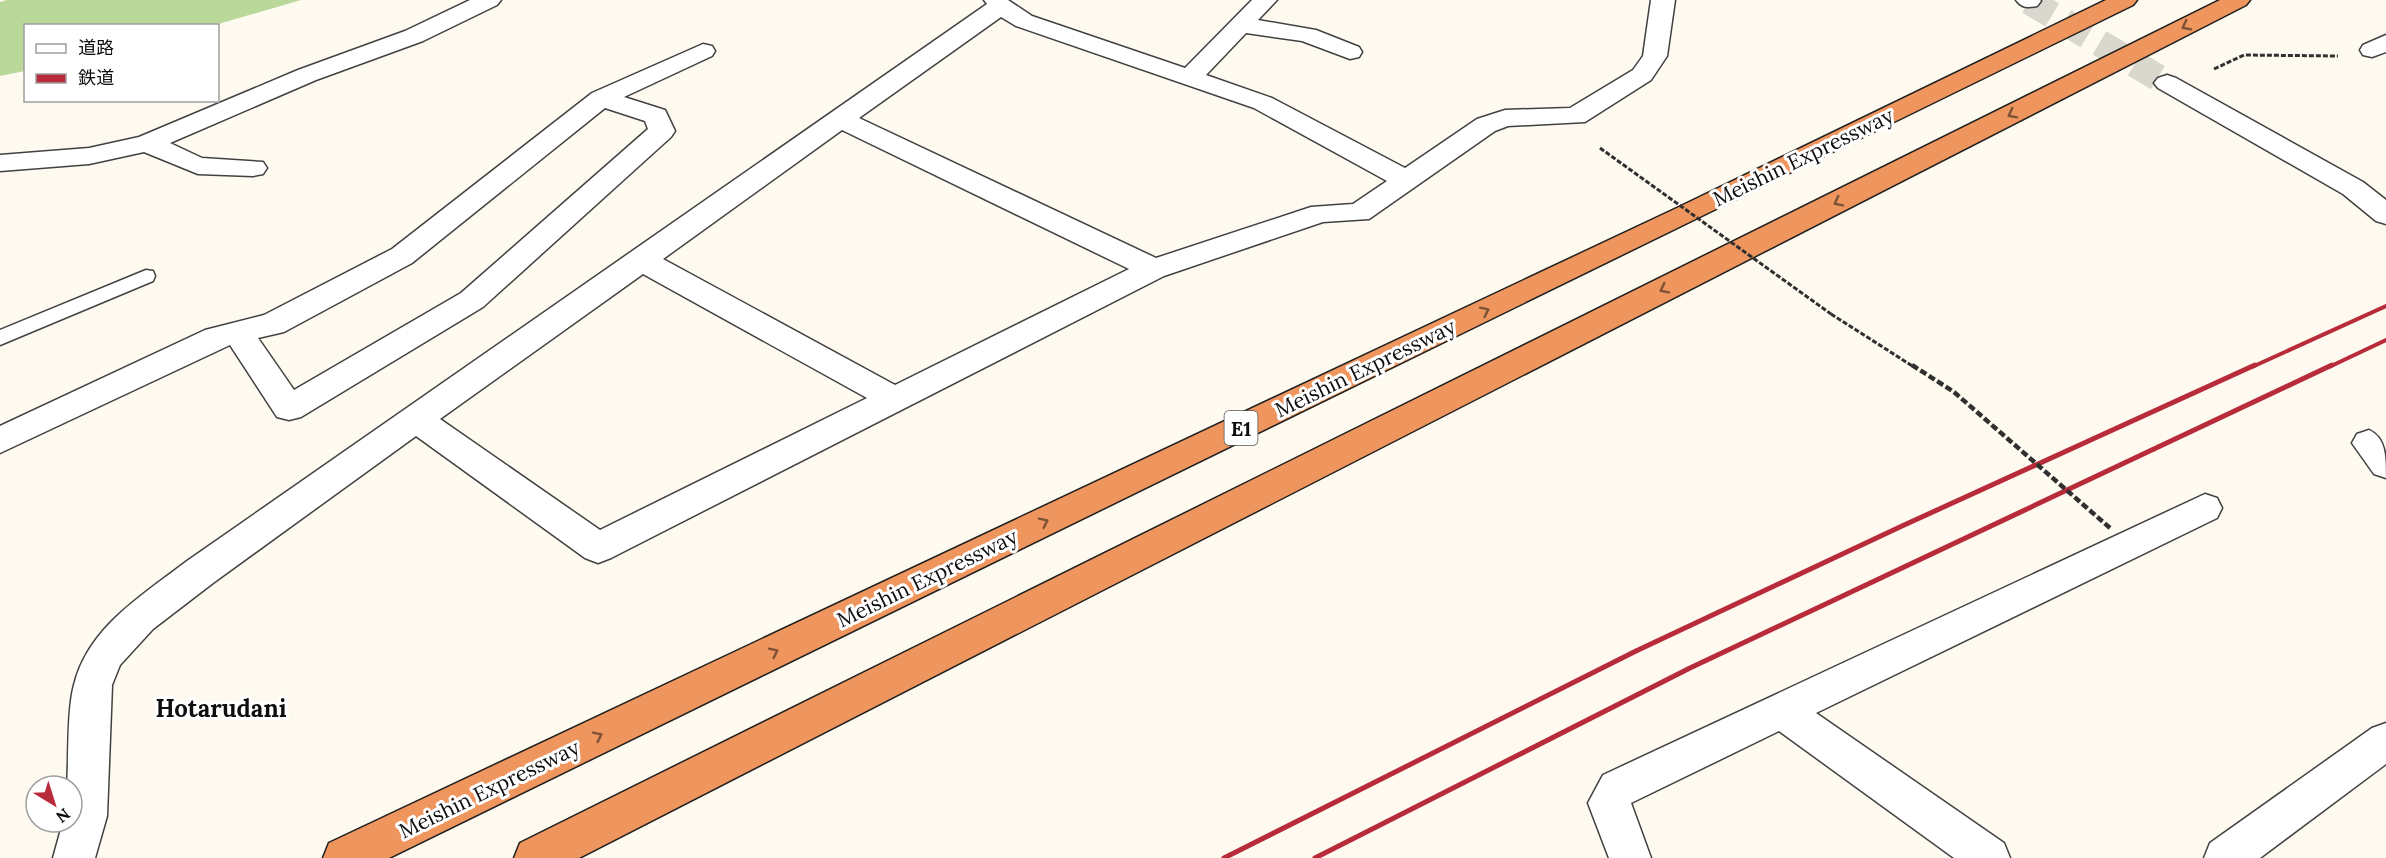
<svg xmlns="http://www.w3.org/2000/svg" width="2386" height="858" viewBox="0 0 2386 858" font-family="Lora,'Noto Sans JP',serif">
<rect width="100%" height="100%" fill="#fefaf0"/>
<path fill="#bad89a" d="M7,0h294l-86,25 -189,1 -1,45 -25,5v-74z"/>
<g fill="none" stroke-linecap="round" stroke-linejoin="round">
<path stroke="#dad7ce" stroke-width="27" stroke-dasharray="27 14" stroke-linecap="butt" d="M2029,1l138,82"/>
<defs>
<path id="lane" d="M146,270l7,1 2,5 -2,5 -153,64v-15z"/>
<path id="street" d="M470,0h31l-4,5 -74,36 -107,39 -146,63 32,15 61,4 4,6 -4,6 -10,2 -55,-2 -54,-22 -55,12 -89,7v-16l89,-7 50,-11 159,-67 107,-39z
M984,0h24l24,16 153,52 67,-68h25l-19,20 58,10 43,17 3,5 -3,5 -9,2 -48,-18 -56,-8 -40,42 66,23 133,70 72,-49 28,-9 65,-2 63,-38 10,-14 8,-56h24l-8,56 -16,24 -66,42 -77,4 -13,5 -126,88 -46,3 -159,54 -553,282 -13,5 -13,-5 -169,-122 -203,147 -60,46 -33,36 -8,20 -5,131 -12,42h-42l10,-36h9v-36h-5c2,-28 0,-76 7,-101 14,-58 69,-90 113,-124l800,-557zM1001,17l15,9 238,82 133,73 -34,23 -42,3 -155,51 -297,-140zM842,130l287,139 -234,116 -232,-126zM643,274l224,124 -267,132 -160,-111z
M2016,0h24l1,1 -4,5c-9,2 -15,2 -21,-6z
M2386,35v17l-14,5 -9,-2 -3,-5 3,-5z
M703,44l9,2 3,5 -3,5 -88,41 41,13 10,21 -4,6 -188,170 -182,110 -12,3 -12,-3 -47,-72 -230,108v-27l205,-96 59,-15 128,-66 200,-156zM605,108l40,13 3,8 -187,164 -167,97 -36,-52 26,-6 128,-69z
M2167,75l9,3 187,104 23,18v24l-10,-3 -33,-27 -185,-106 -4,-5 4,-5z
M2369,430c17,8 17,26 17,48l-12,-4 -22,-31 5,-9z
M2205,494l12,4 5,10 -5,10 -401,195 188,130 6,15h-56l-175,-127 -148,72 20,55h-42l-21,-55 15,-28z
M2386,723v41l-126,94h-56l6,-15 162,-115z"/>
<path id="highway" d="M2106,0h31l-4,5 -1744,853h-66l6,-15 1350,-636z
M2220,0h30l-4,5 -1667,853h-65l6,-15z"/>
</defs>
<use href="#lane" stroke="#414141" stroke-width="3"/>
<use href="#street" stroke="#414141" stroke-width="3"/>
<use href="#highway" stroke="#1f1f1f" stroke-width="3"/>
<path stroke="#303030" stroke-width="3" stroke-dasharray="5 2" stroke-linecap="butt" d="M2214,69l30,-14 94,1
M1831,314l83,53"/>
<path stroke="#303030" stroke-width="4.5" stroke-dasharray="7 3" stroke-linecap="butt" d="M1912,365l42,27"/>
<use href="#lane" fill="#fff" fill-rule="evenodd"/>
<use href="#street" fill="#fff" fill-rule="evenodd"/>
<use href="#highway" fill="#ee965e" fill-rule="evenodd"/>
<path stroke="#b82b3b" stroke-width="4" d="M2252,367l134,-61
M2329,367l57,-27"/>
<path stroke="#b82b3b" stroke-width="5" d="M1224,858l412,-207 266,-125 353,-161
M1315,858l375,-190 642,-303"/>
<path stroke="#303030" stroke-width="3" stroke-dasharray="5 2" stroke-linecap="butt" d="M1600,148l231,166"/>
<path stroke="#303030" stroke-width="4.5" stroke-dasharray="7 3" stroke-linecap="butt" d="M1954,392l156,136"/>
</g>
<defs><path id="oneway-chevron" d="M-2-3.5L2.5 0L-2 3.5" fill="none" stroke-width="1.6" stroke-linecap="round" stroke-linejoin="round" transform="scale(1.5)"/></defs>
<g stroke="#7e5236">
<use href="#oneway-chevron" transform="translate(2186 26) rotate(153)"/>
<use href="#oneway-chevron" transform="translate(2012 114) rotate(153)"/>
<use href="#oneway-chevron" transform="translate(1838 202) rotate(153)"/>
<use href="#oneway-chevron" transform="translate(1664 289) rotate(153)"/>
<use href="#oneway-chevron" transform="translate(1485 311) rotate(-26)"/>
<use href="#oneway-chevron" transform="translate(1044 522) rotate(-26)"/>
<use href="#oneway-chevron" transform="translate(774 652) rotate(-26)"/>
<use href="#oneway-chevron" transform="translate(598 736) rotate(-26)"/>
</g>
<g text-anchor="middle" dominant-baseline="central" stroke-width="6" stroke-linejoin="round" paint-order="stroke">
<rect fill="#fff" stroke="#565656" stroke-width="1.5" x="1224.5" y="411" width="33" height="34" rx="4.5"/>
<g font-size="20" font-weight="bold" fill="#0e0e0e">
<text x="1241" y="428">E1</text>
</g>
<g font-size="21" fill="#0e0e0e" stroke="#fff">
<text transform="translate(1803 157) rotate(-26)">Meishin Expressway</text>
<text transform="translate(1365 368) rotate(-26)">Meishin Expressway</text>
<text transform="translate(927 578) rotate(-26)">Meishin Expressway</text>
<text transform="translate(489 789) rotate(-26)">Meishin Expressway</text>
</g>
<g font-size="24" font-weight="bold" fill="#0e0e0e" stroke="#fff">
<text x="221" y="708">Hotarudani</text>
</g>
</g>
<rect x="24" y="24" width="195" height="78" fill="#ffffff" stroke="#9f9f9f" stroke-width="1.5"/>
<rect x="36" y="44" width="30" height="9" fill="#ffffff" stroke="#9f9f9f" stroke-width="1.5"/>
<text x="78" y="54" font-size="18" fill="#0e0e0e">道路</text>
<rect x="36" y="74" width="30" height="9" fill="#b82b3b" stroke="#9f9f9f" stroke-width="1.5"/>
<text x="78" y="84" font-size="18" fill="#0e0e0e">鉄道</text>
<g transform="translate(54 804) rotate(142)"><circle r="28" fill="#ffffff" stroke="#9f9f9f" stroke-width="1.5"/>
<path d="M0-4.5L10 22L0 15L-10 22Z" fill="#b82b3b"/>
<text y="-9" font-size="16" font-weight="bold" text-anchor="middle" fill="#0e0e0e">N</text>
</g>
</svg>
